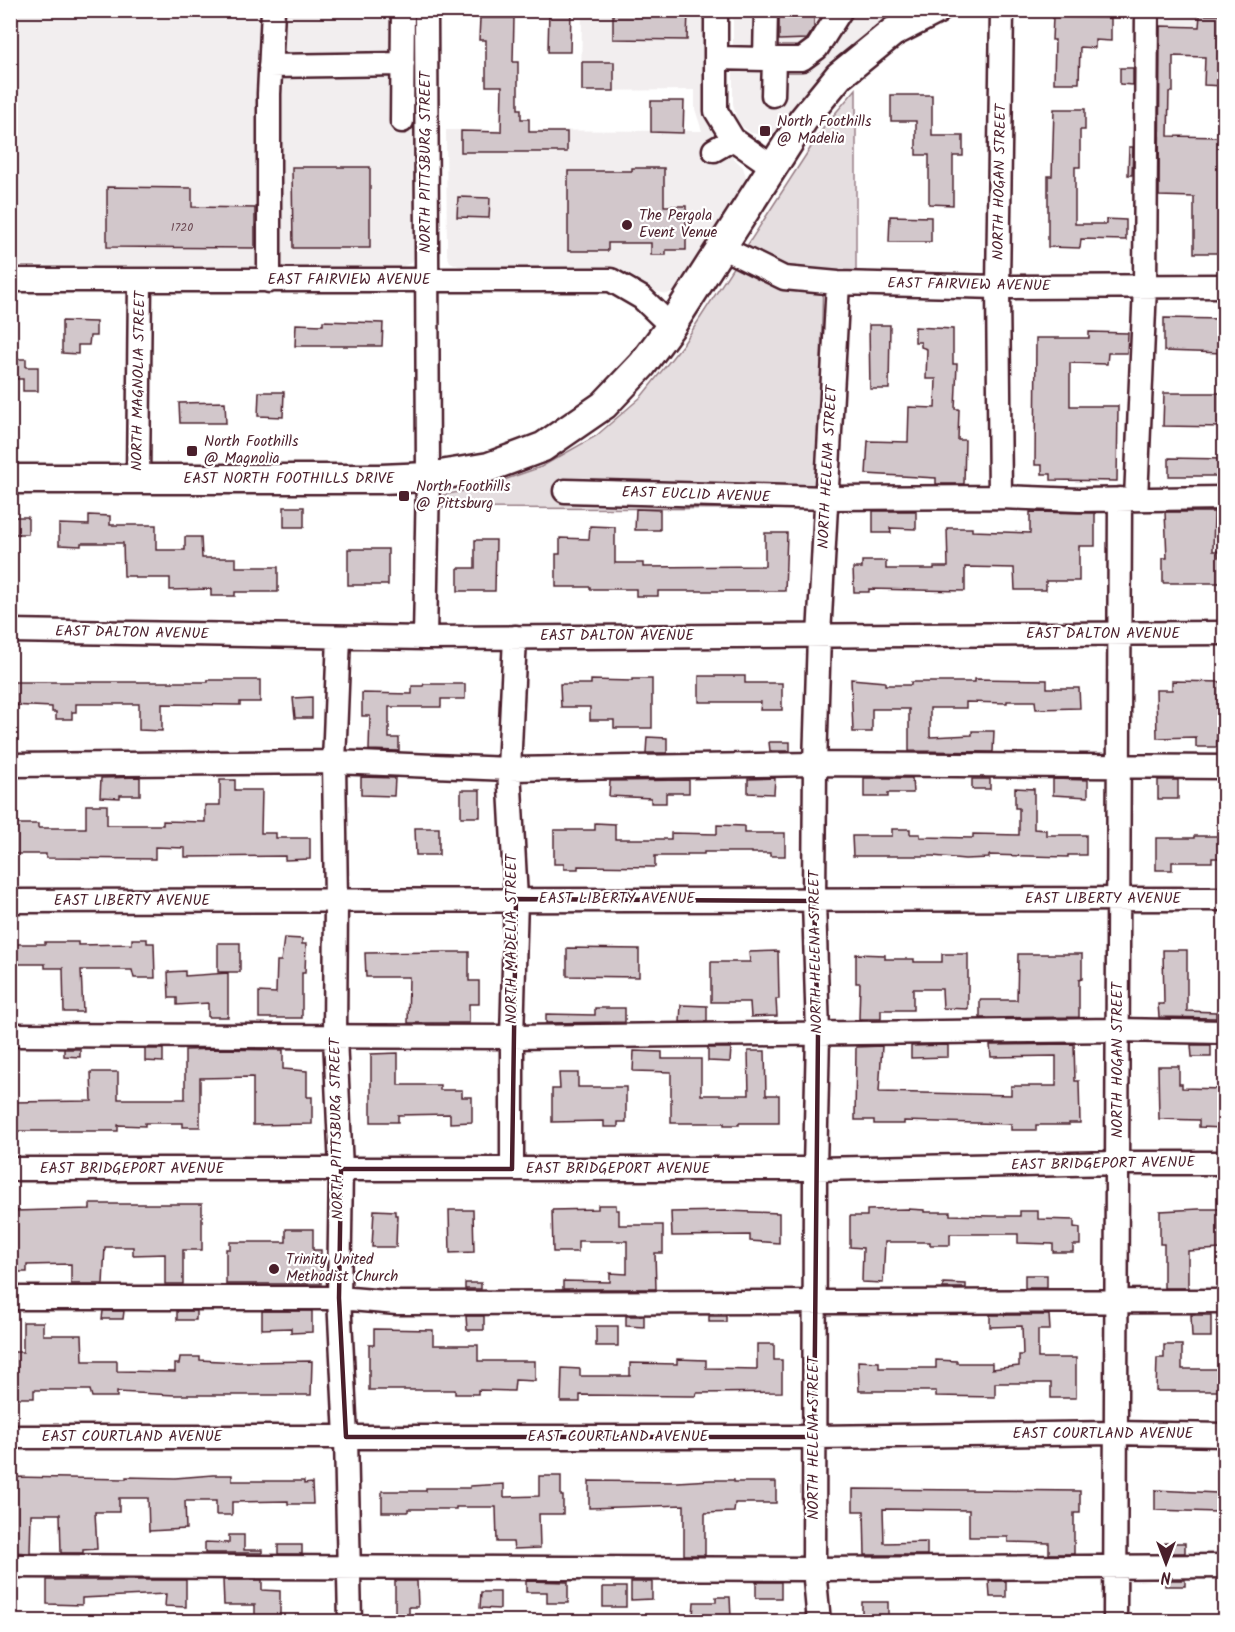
<svg xmlns="http://www.w3.org/2000/svg" width="1235" height="1632" viewBox="0 0 1235 1632" font-family="Kalam,sans-serif">
<rect width="100%" height="100%" fill="#fff"/>
<filter id="ink" filterUnits="userSpaceOnUse"><feTurbulence type="fractalNoise" baseFrequency=".0167" numOctaves="2"/><feDisplacementMap in="SourceGraphic" scale="12" xChannelSelector="R" yChannelSelector="G"/><feConvolveMatrix kernelMatrix="1 2 1 2 8 2 1 2 1" color-interpolation-filters="sRGB"/></filter>
<g filter="url(#ink)">
<path fill="#f2eeef" d="M11,11h407l-2,240 -2,7 -3,5 -12,5 -388,-3z
M582,11h124l-1,94 3,15 10,23 25,24 3,10 -3,10 -68,104 -8,3 -13,-3 -23,-16 -16,-7 -154,-1 -11,-5 -3,-7 -1,-125 256,1 -7,-22v-19l-114,1z
M733,11h168l-22,12 -53,46 -44,57 -5,6 -11,4 -15,-3 -8,-6 -6,-7 -4,-16z
M1151,11h73v47l-73,-1z"/>
<path fill="#e5dee0" stroke="#987e86" stroke-width="1.5" d="M856,89v183l-33,-1 -5,238 -375,-1v-13l41,-8 57,-20 55,-31 45,-39 43,-54 142,-219z"/>
<path fill="#d2c7cb" stroke="#4a1f2b" stroke-width="1.5" d="M549,10h22l-1,42h-22z
M613,10h75l-1,30 -74,-1z
M779,10h35v18l-7,11 -28,1z
M1200,15h24v71l-20,-1 1,-28 -32,-1v36h-4l-1,44 56,1v116h-30v-56l-35,-1 1,-170 39,1z
M1053,17l58,1v23l-16,-1v8l-15,-1 -1,36h-25l1,-43h-3z
M480,18h34l-1,44h5v47h3v10h8v13h38v20h-106v-21l40,1 1,-46h-16v-46h-7z
M582,62h32v29h-32z
M1120,68h13v17l-13,-1z
M891,95h41v41h31v20h-10v49l-24,-1v-49h-13v-34h-25z
M651,101h33l-1,32 -32,-1z
M1054,109h31v21h-5v37h-5v57h31v-5l20,1v20l-45,-1 -1,9 -32,-1v-71h4z
M1129,147h4l-1,28h-4z
M292,167h78v81h-77z
M632,168h32v38h22v44h-20v5h-15v-12h-43v8h-40v-80h64z
M107,187l85,1v19l63,1v40l-148,-1z
M458,197l32,1 -1,20 -32,-1z
M890,216l41,1v25h-42z
M1164,318l60,1v34l-60,-2z
M62,321l34,1v14h-6l-1,9h-11v9l-16,-1z
M323,321l60,2 -1,23h-87l1,-22 27,1z
M869,325h21l-1,64h-19z
M915,327l38,2v35h4l-2,45h4l-1,31h7l-1,44h-28v-6l-70,-4 2,-33 40,1 1,-35 26,1 1,-29h-10l1,-30 -6,-2v-5h-6z
M1089,332l39,1 -1,20h-19l-1,11 -37,-1v43h48l-1,75 -66,-1v-6h-9v-9h-7l1,-127h53z
M11,359h15v8h12v24h-15v-12h-12z
M259,392h25l-1,25 -25,-1z
M1164,393h60v34l-61,-1z
M225,402l1,21h-46l-1,-20z
M1169,458l55,1v17h-55z
M284,507h20v20h-20z
M636,509l24,1v20h-25z
M873,511h43v18l-26,-1 1,5h-18z
M1030,512l65,1v33h-16v35h-33v9h-31l-1,-22 -49,-1v24l-96,-2v3h-15l-1,-24h9v-7h24v8h48v-2h14l-1,-39h25v3l58,2z
M1165,512h49l-1,39h5l1,6h5v26h-61v-25h4z
M89,515l21,1v9h46v25h29v-13h16l1,21h34v9h42v25h-43v4h-24v-7l-41,1v-12h-35v-2h-11l-1,-33h-42v3l-22,-1v-21l30,1z
M12,517h16v17h-17z
M590,526l25,1v36h28v4l122,-1v-33h22l-2,58h-127v5h-22v-7h-46v-2h-34v-33h4v-16l29,1z
M475,540h21l-1,51h-37v-23h17z
M348,549h40v36h-40z
M699,676h46v7h37v27h-22l1,-8h-62z
M632,679h20v49h-38v-8h-24v-13h-29l-1,-23h31v-4l41,1z
M851,679l34,3v3h26v-3h64v-3l72,1v8h32l1,20 -44,1 -1,-8h-28v2l-41,-1v6h-36v29l42,-2v-4h22l-1,21 -84,-1v-42h-37v23h-19z
M208,680h52v22h-20v3l-78,-1v27l-23,-1v-26h-63v8h-4v7h-16v-7h-4v-5l-42,-2v-23h198z
M1172,681l52,1v25h-7v40h-21v-10l-39,1 -1,-48h16z
M424,684h41v15h-24v8h-52v31h10v13l-30,-1 1,-34h-8v-23l50,1v-8h11z
M312,697v21h-17l-2,-20z
M647,737l20,1v15h-21z
M769,742h21v9h-20z
M140,777v18h-20v3l-20,-1 1,-19z
M361,777l34,1 -1,18 -33,-1z
M775,778l-1,16 -26,-1v-14z
M864,778h48l1,15h-25v4h-24z
M972,779h18v10h-18z
M1053,779l35,1v17l-35,-2z
M220,780h15v10h27l-1,43h15v5h34v21l-25,1v-4l-100,1v-9l-30,-1v12l-109,-1v-4h-34v-30h26v4h48v-23h21v20h56v-4l42,1v-17h15z
M689,780v13h-23v10h-15v-5l-42,-2 1,-15z
M1158,780h20v19h-20z
M1015,788l19,1v40l12,1v5h40v20h-18v2l-79,-2v3l-24,1 -32,-3h-80l-1,-20h40v-7h18v5h10v3l53,1v-4l46,1v-27h-4z
M461,790h19v27h-19z
M595,823l20,1v15h56v-6l46,1v-9l27,1v7h41v23h-15v-3h-18v-1h-48v2h-17v2h-32v11l-77,-1v3h-14v-5h-10v-34h41z
M415,828h24v27h-23z
M1194,836h30v22h-12v4h-40v8h-16v-32h38z
M284,938l18,1v5h4l-1,29h-3v45h-43v-26l17,1 1,-32h4z
M132,939h15v4h7l1,35h-21l-2,-8h-51l2,42h-19l-1,-44h-18v-4h-35v-20h35v-2h33v3l54,-1z
M218,943h22v29h-22z
M567,948l72,1v28l-72,-1z
M1163,950h24v61l29,1v6l-57,-1 -1,-13h6z
M778,951l1,48h-3l1,17 -26,1 -1,-15h-39v-40h39l-1,-10z
M446,952h23v29h10v23h-10v19h-61l1,-46h-43l-1,-24z
M856,954l29,1v4h29v3h28v-8h26v55l-25,-1 -1,-19h-29v21h-32v9h-22l1,-36h-4z
M1018,954h64v25l-3,1v37l-99,1v-18h37z
M185,971v5l43,-3v44h-20v-14l-31,2v-7h-8l-1,-26z
M681,1005l26,1v15l-27,1z
M595,1008h30v14l-79,1v-9l49,1z
M1074,1044l1,37h4l1,42h-11v2h-33v5h-25v-6l-107,-3v3h-30v-4h-19l1,-73 26,-1 -3,46 132,3v-9h45v-30l-65,1 -1,-12z
M948,1045v12l-37,1v-12z
M1191,1045h20v12h-19z
M708,1048h23l-1,14 -22,-1z
M64,1049h16v8l-16,-1z
M145,1049h18v13l-18,-1z
M215,1049l68,1v19l24,2v26h5v27l-59,1v-48l-53,1v49h-17v-4h-38v3l-27,-1v6h-101v-5h-7v-24l82,-1 -1,-29h27v27h67v-49z
M634,1051l28,1v7h39v36h48l-1,-44h17l1,44h13v28h-40v2h-15v-2h-53v-51l-38,-1z
M398,1053v32h42v5h22v7h10v25l-22,1v-9l-52,1v7h-27v-68z
M1158,1066h21v18h3v4l42,1v39l-25,-1v-7l-40,-1z
M559,1073h19v14h48v35h-8v5h-14v-6l-52,1v-33h8z
M90,1204h112v46h-19v34h-18v-30l-32,1v-8h-28l-2,37h-32v-20l-44,1v7h-17v-48h3v-13l77,-2z
M598,1205h18v5h3v15h44v28h-8l1,36h-93v-8l47,1v-9l17,1v-33h-49v11h-25l-1,-42 46,-1z
M908,1209l16,1v2h26v3l41,1h29v-5h18v8l36,1v7l6,1v17h-7v7h-20v-8l-35,-1v-9h-68v11h-20v-3h-45l-2,41 -21,-1 1,-34 -13,-1v-31h17v-6z
M1199,1209h21v40l-32,2v37h-24v-44h-4v-33z
M374,1210l21,1v4h2l-1,32h-24z
M449,1210h24l1,42 -24,1z
M727,1211l52,2v30l-29,-2v-6l-78,1 -1,-24z
M286,1229h27v21h8v34h-95v-35h4v-7h56z
M1025,1275h22v13h-22z
M465,1283h16v6h-16z
M943,1283l23,1v4h-23z
M103,1311h21l-1,8h-21z
M177,1311h19v9h-19z
M262,1311h50v21l-21,1v-5l-29,1z
M990,1315h59l1,15h-12v28h38v40h-25v-15h-56v14l-59,-1v-5h-77l-1,-30 21,1v6h57v-8l21,1v2h35v6l27,-3v-11h4l-1,-29 -32,1z
M1191,1315h20v22h-19z
M466,1316h18v14h-17z
M626,1316h18v11l-18,-1z
M709,1316h17v6h-17z
M23,1322h20v13h39l1,26h34v10l58,1v-8h4l1,-7h20v3l39,2 73,-1 -1,34h-136l-58,-3v5h-25l-2,-7h-56v8h-23v-46h12z
M596,1326h22v20h-22z
M374,1329l59,1v15h45v16h57v20l-20,-1 -1,11 -36,-1v4h-23v-4h-86v-45h5z
M757,1344h17v16h8v32l-85,1 -1,3h-5l-111,-1v7h-19l1,-34 18,1v7h50v-13l47,1v-5l29,1v8l51,1z
M1164,1345h18v24h40l1,22h-67l1,-33h7z
M213,1475h19v6h72v3l8,-1 1,21h-25v-3l-56,1v13h-16v-14h-31l1,28 -37,2 -1,-33h-29v14h-24l2,37 -14,1v3h-22l-1,-39h-29l-1,39 -20,-1 3,-75 113,2v-2l49,1z
M539,1476h22v20h2v18h-24l1,34 -26,1 -1,-7h-16l-1,-35h-40v2h-48v3h-26v-21h44v-3h44v-2l34,-2v13l35,-1z
M711,1480h23v2h42v21h-41l-1,9 -29,1v42h-21v-50l-95,3v-27l88,1z
M853,1489l227,2v22h-6v41h-25v-11l-41,-1v-5h-39v-27l-86,-1 1,34 43,-1v13h-62l-1,-44h-11z
M1155,1490l62,3v19l-62,-2z
M229,1535h15v15h18v3h-57v-11l24,1z
M1165,1543h20v10h-20z
M278,1545h24v9h-24z
M47,1580h139v27l-21,-1 1,-12 -84,4v7l-35,-1z
M223,1580h39v10l18,1v24h-25v-10h-31z
M1165,1580h20v6h-20z
M395,1581h22l1,26h-9v15h-14z
M526,1581l42,1v21h-21v-11h-21z
M989,1581h17v16h-16z
M631,1582h21v17l-21,1z
M756,1582h25v16h-25z
M603,1587h23v20h-23z
M481,1592h19v17l-20,-1z
M716,1597h14l1,21 -38,-1 1,-15h22z
M862,1602h26v20h-26z"/>
<g fill="none" stroke-linecap="round" stroke-linejoin="round">
<defs>
<path id="minor" d="M716,10v101l17,28 40,28
M716,58l49,1 1,-49
M765,59h37l15,-11 24,-38
M270,66l133,-2
M773,95l1,-36
M402,121l1,-111
M714,150l19,-11
M721,247l63,31 54,5 160,4 226,-1
M10,280h601l31,18 29,28
M269,281v-187l4,-84
M138,480l2,-199
M565,491l262,7 173,-1 79,3 145,-2
M1000,497l-2,-210 4,-277
M1136,499l9,-213 2,-276
M10,631l415,7 799,-5
M339,637l-5,125 2,139 -1,136 6,132 -2,129 7,139 4,185
M425,638l3,-161 -2,-467
M10,765l324,-3 175,7 306,-5 409,3
M10,901l1214,-2
M10,1035l502,2 606,-7 106,2
M10,1169h805l303,-6h106
M512,1169v-132l4,-138 -7,-130 6,-132
M10,1298h329l58,5 827,-2
M10,1437h804l302,-4 108,2
M10,1566l804,3 410,-3
M819,1622l-5,-53 1,-400 3,-135 -4,-133 1,-137 4,-128 19,-353
M1115,1622l5,-1123"/>
<path id="major" d="M10,479h371l47,-2 61,-10 54,-20 61,-42 38,-40 29,-39 132,-206 36,-44 54,-44 43,-22"/>
</defs>
<use href="#minor" stroke="#4a1f2b" stroke-width="27"/>
<use href="#major" stroke="#4a1f2b" stroke-width="33"/>
<use href="#minor" stroke="#fff" stroke-width="22"/>
<use href="#major" stroke="#fff" stroke-width="28"/>
</g>
</g>
<path fill="none" stroke="#4a1f2b" stroke-width="4.5" stroke-linejoin="round" d="M516,899l298,2 4,133 -4,403h-468l-7,-139 2,-129h171z"/>
<g fill="#4a1f2b" stroke="#fff" stroke-width="2">
<rect x="759" y="125" width="12" height="12" rx="3"/>
<circle cx="627" cy="225" r="6"/>
<rect x="186" y="445" width="12" height="12" rx="3"/>
<rect x="398" y="490" width="12" height="12" rx="3"/>
<circle cx="274" cy="1269" r="6"/>
</g>
<g text-anchor="middle" dominant-baseline="central" stroke-width="4.5" stroke-linejoin="round" paint-order="stroke">
<g font-size="12" fill="#6c4953">
<text x="182" y="227">1720</text>
</g>
<g font-size="15" fill="#4a1f2b" stroke="#fff" text-anchor="start">
<text x="777" y="122">North Foothills<tspan x="777" dy="17">@ Madelia</tspan></text>
<text x="639" y="216">The Pergola<tspan x="639" dy="17">Event Venue</tspan></text>
<text x="204" y="442">North Foothills<tspan x="204" dy="17">@ Magnolia</tspan></text>
<text x="416" y="487">North Foothills<tspan x="416" dy="17">@ Pittsburg</tspan></text>
<text x="286" y="1260">Trinity United<tspan x="286" dy="17">Methodist Church</tspan></text>
</g>
<g font-size="15" fill="#4a1f2b" stroke="#fff">
<text transform="translate(426 162) rotate(-90)">NORTH PITTSBURG STREET</text>
<text transform="translate(1000 182) rotate(-89)">NORTH HOGAN STREET</text>
<text x="349" y="280">EAST FAIRVIEW AVENUE</text>
<text transform="translate(969 285) rotate(1)">EAST FAIRVIEW AVENUE</text>
<text transform="translate(139 381) rotate(-89)">NORTH MAGNOLIA STREET</text>
<text transform="translate(828 467) rotate(-87)">NORTH HELENA STREET</text>
<text x="289" y="479">EAST NORTH FOOTHILLS DRIVE</text>
<text transform="translate(696 495) rotate(2)">EAST EUCLID AVENUE</text>
<text transform="translate(132 633) rotate(1)">EAST DALTON AVENUE</text>
<text x="1103" y="634">EAST DALTON AVENUE</text>
<text x="617" y="636">EAST DALTON AVENUE</text>
<text x="617" y="899">EAST LIBERTY AVENUE</text>
<text x="1103" y="899">EAST LIBERTY AVENUE</text>
<text x="132" y="901">EAST LIBERTY AVENUE</text>
<text transform="translate(512 939) rotate(-90)">NORTH MADELIA STREET</text>
<text transform="translate(816 952) rotate(-91)">NORTH HELENA STREET</text>
<text transform="translate(1118 1060) rotate(-90)">NORTH HOGAN STREET</text>
<text transform="translate(337 1129) rotate(-91)">NORTH PITTSBURG STREET</text>
<text transform="translate(1103 1164) rotate(-1)">EAST BRIDGEPORT AVENUE</text>
<text x="132" y="1169">EAST BRIDGEPORT AVENUE</text>
<text x="618" y="1169">EAST BRIDGEPORT AVENUE</text>
<text x="1103" y="1434">EAST COURTLAND AVENUE</text>
<text x="132" y="1437">EAST COURTLAND AVENUE</text>
<text x="618" y="1437">EAST COURTLAND AVENUE</text>
<text transform="translate(814 1438) rotate(-90)">NORTH HELENA STREET</text>
</g>
</g>
<rect width="1235" height="1632" fill="none" stroke="#fff" stroke-width="36"/>
<rect x="18" y="18" width="1199" height="1596" fill="none" stroke="#4a1f2b" stroke-width="2" filter="url(#ink)"/>
<g transform="translate(1166 1563) rotate(180)" stroke="#ffffff" stroke-width="4.5" paint-order="stroke">
<path d="M0-4.5L10 22L0 15L-10 22Z" fill="#4a1f2b"/>
<text y="-9" font-size="16" font-weight="bold" text-anchor="middle" fill="#4a1f2b">N</text>
</g>
</svg>
